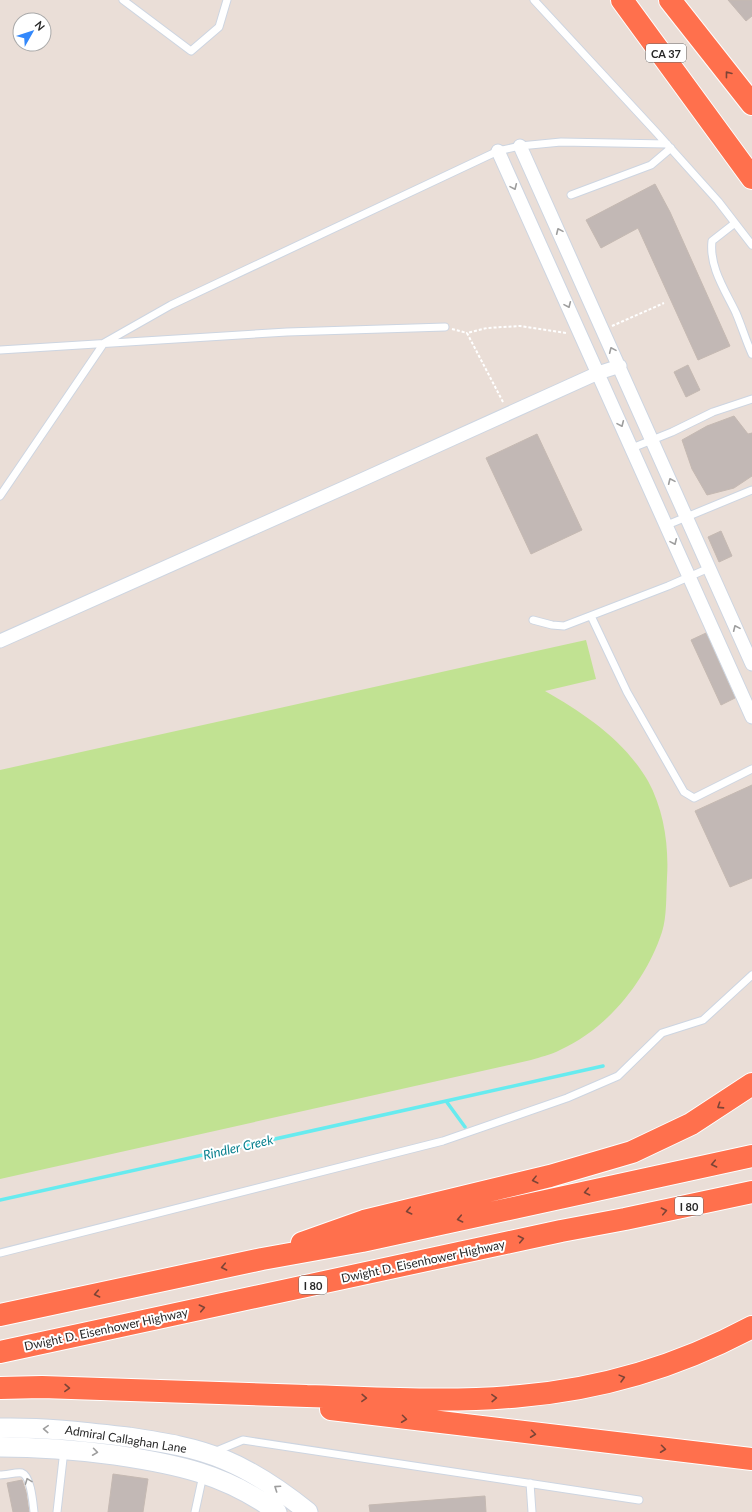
<svg xmlns="http://www.w3.org/2000/svg" width="752" height="1512" viewBox="0 0 752 1512" font-family="Lato,sans-serif">
<rect width="100%" height="100%" fill="#eaded7"/>
<path fill="#c1e292" d="M586,640l10,39 -51,12c40,23 79,49 103,90 16,29 21,65 19,97 -1,17 0,38 -5,54 -16,49 -55,97 -102,118 -9,5 -20,7 -29,10l-531,119v-409z"/>
<g fill="none" stroke-linecap="round" stroke-linejoin="round">
<path stroke="#67ebef" stroke-width="3.5" d="M446,1101l157,-35
M0,1200l446,-99 19,26"/>
</g>
<path fill="#c2b8b5" stroke="#c5b9b2" d="M728,0h24v16l-6,5z
M655,184l15,28 60,134 -32,14 -60,-132 -37,20 -15,-28z
M688,365l12,25 -14,7 -12,-25z
M734,416l14,18 4,-1v43l-18,12 -27,7 -15,-26 -10,-29 25,-14z
M537,434l45,96 -51,24 -45,-96z
M721,531l11,25 -13,6 -11,-25z
M706,633l29,65 -14,7 -30,-65z
M752,785v93l-22,9 -35,-76z
M113,1474l35,5 -5,33h-35z
M22,1480l4,12 3,20h-16l-6,-29z
M485,1496l1,16h-116l-1,-7z"/>
<g fill="none" stroke-linecap="round" stroke-linejoin="round">
<defs>
<path id="service" d="M123,0l68,51 28,-24 8,-27
M534,0l122,132 62,69 34,44
M571,195l80,-30 20,-17
M735,223l-23,18c-3,26 13,49 24,72 6,14 10,28 16,41
M0,350l287,-18 158,-5
M632,448l40,-16 41,-20 39,-13
M0,496l104,-153 67,-38 327,-154 22,-5 41,-4 106,2
M667,525l85,-35
M591,616l36,76 57,100 10,6 58,-29
M533,620l19,5 12,1 104,-40 41,-18
M0,1253l443,-112 124,-43 51,-22 44,-43 41,-13 49,-45
M214,1452l29,-12 396,60
M0,1475c7,0 16,-3 22,-2 9,3 11,31 12,39
M530,1483l2,29
M57,1512l7,-62
M195,1512l8,-37"/>
<path id="minor" d="M520,146l232,518
M498,151l254,566
M0,641l357,-159 241,-109 22,-7"/>
<path id="secondary" d="M0,1428c43,-1 85,4 128,9 33,5 67,10 97,23 31,13 57,31 83,52
M0,1447c39,0 77,3 115,8 61,9 111,19 162,57"/>
<path id="motorway" d="M622,0l130,178
M670,0l82,104
M302,1243l62,-22 186,-45 82,-24 59,-28 61,-40
M0,1315l262,-56 100,-18 390,-85
M0,1352l561,-121 64,-12 127,-27
M0,1388l42,-1c89,3 177,6 265,9 71,2 143,7 214,0 80,-7 160,-31 231,-69
M331,1409l421,50"/>
</defs>
<use href="#service" stroke="#cdd5e1" stroke-width="9"/>
<use href="#minor" stroke="#cdd5e1" stroke-width="15"/>
<use href="#secondary" stroke="#cdd5e1" stroke-width="21"/>
<use href="#motorway" stroke="#fff" stroke-width="24"/>
<path stroke="#fff" stroke-width="2" stroke-dasharray="3 2" stroke-linecap="butt" d="M612,326l52,-23
M452,329l15,4
M503,402l-36,-69 20,-5 33,-2 46,7"/>
<use href="#service" stroke="#fff" stroke-width="7"/>
<use href="#minor" stroke="#fff" stroke-width="13"/>
<use href="#secondary" stroke="#fff" stroke-width="19"/>
<use href="#motorway" stroke="#ff704d" stroke-width="22"/>
</g>
<defs><path id="oneway-chevron" d="M-2-3.5L2.5 0L-2 3.5" fill="none" stroke-width="1.6" stroke-linecap="round" stroke-linejoin="round"/></defs>
<g stroke="#7d4436">
<use href="#oneway-chevron" transform="translate(728 74) rotate(-128)"/>
<use href="#oneway-chevron" transform="translate(720 1106) rotate(147)"/>
<use href="#oneway-chevron" transform="translate(714 1164) rotate(168)"/>
<use href="#oneway-chevron" transform="translate(535 1180) rotate(166)"/>
<use href="#oneway-chevron" transform="translate(587 1192) rotate(168)"/>
<use href="#oneway-chevron" transform="translate(409 1211) rotate(167)"/>
<use href="#oneway-chevron" transform="translate(664 1211) rotate(-12)"/>
<use href="#oneway-chevron" transform="translate(460 1219) rotate(168)"/>
<use href="#oneway-chevron" transform="translate(521 1239) rotate(-12)"/>
<use href="#oneway-chevron" transform="translate(224 1267) rotate(168)"/>
<use href="#oneway-chevron" transform="translate(97 1294) rotate(168)"/>
<use href="#oneway-chevron" transform="translate(202 1308) rotate(-12)"/>
<use href="#oneway-chevron" transform="translate(622 1378) rotate(-15)"/>
<use href="#oneway-chevron" transform="translate(67 1388) rotate(2)"/>
<use href="#oneway-chevron" transform="translate(364 1398) rotate(2)"/>
<use href="#oneway-chevron" transform="translate(494 1398) rotate(-2)"/>
<use href="#oneway-chevron" transform="translate(404 1419) rotate(7)"/>
<use href="#oneway-chevron" transform="translate(533 1434) rotate(7)"/>
<use href="#oneway-chevron" transform="translate(663 1449) rotate(7)"/>
</g>
<g stroke="#9e9e9e">
<use href="#oneway-chevron" transform="translate(514 187) rotate(66)"/>
<use href="#oneway-chevron" transform="translate(559 231) rotate(-114)"/>
<use href="#oneway-chevron" transform="translate(568 305) rotate(66)"/>
<use href="#oneway-chevron" transform="translate(612 350) rotate(-114)"/>
<use href="#oneway-chevron" transform="translate(621 424) rotate(66)"/>
<use href="#oneway-chevron" transform="translate(671 481) rotate(-114)"/>
<use href="#oneway-chevron" transform="translate(674 542) rotate(66)"/>
<use href="#oneway-chevron" transform="translate(736 628) rotate(-114)"/>
<use href="#oneway-chevron" transform="translate(46 1429) rotate(-177)"/>
<use href="#oneway-chevron" transform="translate(95 1452) rotate(8)"/>
<use href="#oneway-chevron" transform="translate(28 1481) rotate(-111)"/>
<use href="#oneway-chevron" transform="translate(277 1488) rotate(-146)"/>
</g>
<g text-anchor="middle" dominant-baseline="central" stroke-width="4" stroke-linejoin="round" paint-order="stroke">
<g fill="#fff" stroke="#686868" stroke-width="1">
<rect x="646" y="44" width="40" height="18" rx="3"/>
<rect x="675" y="1197" width="28" height="18" rx="3"/>
<rect x="299" y="1276" width="28" height="18" rx="3"/>
</g>
<g font-size="11" font-weight="bold" fill="#272727">
<text x="666" y="53">CA 37</text>
<text x="689" y="1206">I 80</text>
<text x="313" y="1285">I 80</text>
</g>
<g font-size="12" fill="#272727" stroke="#fff">
<text transform="translate(423 1261) rotate(-12)">Dwight D. Eisenhower Highway</text>
<text transform="translate(106 1329) rotate(-12)">Dwight D. Eisenhower Highway</text>
<text transform="translate(126 1439) rotate(9)">Admiral Callaghan Lane</text>
</g>
<g font-size="13" font-style="italic" fill="#0b818f" stroke="#fff">
<text transform="translate(238 1147) rotate(-13)">Rindler Creek</text>
</g>
</g>
<g transform="translate(32 32) rotate(51)"><circle r="19" fill="#ffffff" stroke="#a9a9a9"/>
<path d="M0-3L7 15L0 10L-7 15Z" fill="#3388fb"/>
<text y="-6" font-size="11" font-weight="bold" text-anchor="middle" fill="#272727">N</text>
</g>
</svg>
